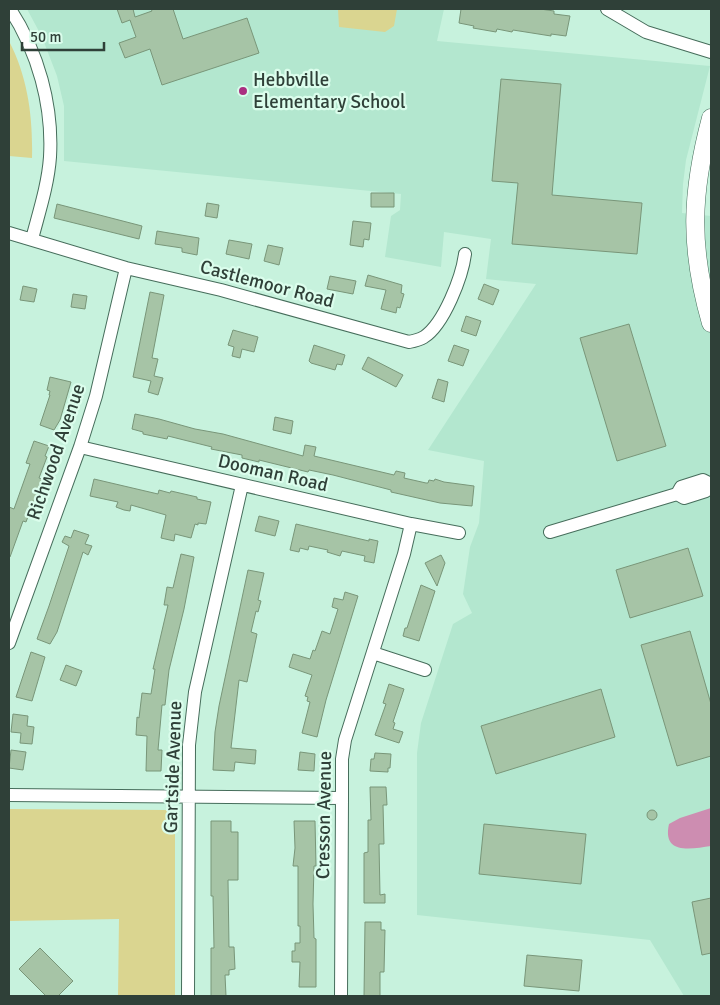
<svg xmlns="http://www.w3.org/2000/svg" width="720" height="1005" viewBox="0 0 720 1005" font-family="Signika,sans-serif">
<rect width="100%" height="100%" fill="#c7f2dd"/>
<path fill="#b3e7cf" d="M27,9h417l-7,32 273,25 -24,94 -3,24 -1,29 29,3v780h-27l-34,-56 -233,-25v-162l4,-30 32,-99 19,-11 -9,-19 7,-47 9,-24 5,-62 -56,-11 108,-166 -50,-5 5,-40 -47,-7 -3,35 -56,-10 6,-41 9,-6 1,-16 -337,-33v-55l-7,-30 -15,-39z"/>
<path fill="#dad590" d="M338,9h59l-3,17 -9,6 -46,-5z
M9,41c19,37 24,76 23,117l-23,-2z
M9,809l159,1 7,8v178h-57l1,-77 -110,2z"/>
<path fill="#cd8db1" d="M711,808v38c-20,3 -49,9 -42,-22l11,-6z"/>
<path fill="#a6c4a6" stroke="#799679" d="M117,9h16l2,8 17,-6 -1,-2h22l10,30 64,-21 12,35 -97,32 -12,-36 -25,9 -6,-15 17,-6 -6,-17 -8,3z
M461,9h79l14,2v3l16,2 -4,20 -15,-2v2l-38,-6 -1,2 -15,-3 -1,3 -23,-4 1,-2 -15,-3z
M501,79l60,5 -9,111 90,8 -5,51 -125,-10 6,-61 -26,-2z
M371,193h23v14h-23z
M207,203l12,2 -2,13 -12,-2z
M57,204l85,22 -3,13 -85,-21z
M353,221l18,2 -2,17 -5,-1 -1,8 -13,-2z
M157,231l42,7 -2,17 -15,-3v-4l-27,-4z
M229,240l23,4 -3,15 -23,-5z
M268,245l15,3 -4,17 -15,-4z
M368,275l34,10 -1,8 3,1 -4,14 -3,-1 -1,6 -15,-4 5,-19 -21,-4z
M330,276l26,5 -3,13 -26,-5z
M484,284l15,6 -6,15 -15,-6z
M23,286l14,3 -3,13 -14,-2z
M150,292l14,3 -12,63 6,1 -4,17 9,2 -5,17 -10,-3 3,-11 -18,-4z
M73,294l14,2 -2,13 -14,-2z
M466,316l15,5 -5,15 -15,-5z
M629,324l37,122 -49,15 -37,-123z
M233,330l25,7 -4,15 -12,-3 -2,9 -8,-2 2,-9 -6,-2z
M314,345l31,10 -3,10 -5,-1 -2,6 -24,-7 -2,-2z
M454,345l15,5 -6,16 -15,-5z
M368,357l35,18 -7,12 -34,-18z
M50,377l21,5 -11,38 -6,10 -14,-5 10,-30h-1l1,-4 -3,-1z
M438,379l10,3 -4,20 -12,-4z
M135,414l24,5 36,10 28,5 80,22 2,-11 11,2 -2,9 80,19 2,-4 9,2 -1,5 22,5h2l1,-3 5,1 1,-2 9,3 30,4 -2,20 -32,-3 -49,-11v-2l-58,-15 -24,-5 -1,2 -49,-12v2l-17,-4v-3l-31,-6 1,-2 -44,-11 -1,3 -24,-5v-2l-11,-3z
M275,417l18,4 -2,13 -18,-4z
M34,441l15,5 -4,10 2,1 -8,21 3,1 -16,43 -3,-1 -13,36 -1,-1v-49l5,2 16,-45 -4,-1z
M94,479l64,15 1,-4 11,3 1,-2 26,6v2l14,3 -5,22 -8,-1v2l-3,-1 -4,14 -16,-4 -1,7 -13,-3 5,-23 -35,-10 -1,6 -6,-1 -8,-3 2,-5 -28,-6z
M259,516l20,5 -4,15 -20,-5z
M296,524l73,17v-2l9,2 -4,22 -10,-2 1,-5 -23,-5 -2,5 -13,-4 1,-2 -19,-4 -1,4 -8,-2 -1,4 -9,-2z
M74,530l15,5 -4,9 7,2 -4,9 -5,-3 -26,80 -7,12 -13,-5 12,-33 20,-60 -7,-4 3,-6 6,2z
M688,548l15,48 -73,22 -14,-48z
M181,554l13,3 -10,52 -15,61 -4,35h-3l-4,45h4l-1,21h-15l1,-35 -11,-1 1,-18 2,1 3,-25 9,1 4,-25h-2l15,-64h-4l3,-18 6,1z
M441,555l4,8 -8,23 -12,-23z
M248,570l16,3 -6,27 3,1 -3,11 -2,-1 -5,21 6,2 -10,48 -8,-2 -8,68 25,2 -1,14 -20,-2 -1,9 -21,-1 2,-38 4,-26z
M421,585l14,6 -16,50 -16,-5 2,-8h2z
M345,592l13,4 -32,104 -9,37 -15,-4 8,-31 -3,-1 1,-4 -3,-1 7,-21 -23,-8 4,-13 17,5 3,-9 2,1 7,-20 8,3 8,-25 -6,-2 2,-9 9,2z
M690,631l21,73v52l-34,10 -36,-121z
M31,652l14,5 -13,44 -16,-4z
M66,665l16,6 -6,15 -16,-6z
M389,684l15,5 -11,33 2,1 -2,6 10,3 -4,11 -24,-8 11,-31 -3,-1z
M601,689l14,48 -119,37 -15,-48z
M13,714l15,2 -1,10 7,1 -2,17 -12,-1 1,-10 -10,-1z
M11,750l15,2 -3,18 -14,-2z
M300,752l15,2 -1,17 -16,-1z
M375,753l16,1 -1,14h-2v4l-18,-1 1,-12h3z
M370,787h16l1,18h-4l1,39h-5l1,51 5,-1v9h-21v-50l4,-1v-32h3z
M647 815a5 5 0 1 1 10 0a5 5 0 1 1-10 0Z
M211,821h20v11h7v48h-10l1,67h5l1,22 -6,1v5h-4l1,21h-15v-48h3l-1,-52h-2z
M294,821h21l1,45h-2l-1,38 1,34 2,1v48h-17l1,-25h-8v-11h3v-8h5v-17h-2v-60h-5l2,-18z
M484,824l102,10 -5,50 -102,-10z
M711,898v55l-9,2 -10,-53z
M365,922h16v8h4l-1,42h-4v24h-16z
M40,948l33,33 -15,15h-12l-27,-27z
M527,955l55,5 -3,31 -55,-5z"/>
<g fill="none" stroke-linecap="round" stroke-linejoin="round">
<defs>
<path id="minor" d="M10,9c28,43 43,96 40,148 -2,28 -11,55 -18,82
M607,9l39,23 65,20
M9,233l117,35 95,22 188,52c5,-1 10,-2 15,-5 20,-13 38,-60 41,-83
M80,447l331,77 48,9
M677,494l7,4 22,-7 5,-7
M550,532l127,-38 4,-7 22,-7 8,4
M9,643l71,-196 16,-51 30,-128
M373,653l52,17
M9,795l333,3
M188,996l1,-251 6,-53 47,-207
M341,996l1,-198v-39l3,-19 59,-186 7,-30"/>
<path id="secondary" d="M711,118c-20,75 -22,129 0,205"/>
</defs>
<use href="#minor" stroke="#466d5b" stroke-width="14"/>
<use href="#secondary" stroke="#466d5b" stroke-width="19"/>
<use href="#minor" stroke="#fff" stroke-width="12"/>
<use href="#secondary" stroke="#fff" stroke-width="18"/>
</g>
<circle fill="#aa2e80" stroke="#dbfdec" stroke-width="2" cx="243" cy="91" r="5"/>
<g text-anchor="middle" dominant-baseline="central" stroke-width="4.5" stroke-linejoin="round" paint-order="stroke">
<g font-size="19" fill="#2f4038" stroke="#dbfdec" text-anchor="start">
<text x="253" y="80">Hebbville<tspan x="253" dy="22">Elementary School</tspan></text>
</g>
<g font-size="19" fill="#2f4038" stroke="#dbfdec">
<text transform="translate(267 284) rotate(15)">Castlemoor Road</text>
<text transform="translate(56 452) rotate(-71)">Richwood Avenue</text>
<text transform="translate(273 473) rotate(13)">Dooman Road</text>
<text transform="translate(173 767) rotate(-88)">Gartside Avenue</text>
<text transform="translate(324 815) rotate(-89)">Cresson Avenue</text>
</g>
</g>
<rect width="720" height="1005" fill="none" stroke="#2f4038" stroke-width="20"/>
<path d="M22 42v8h82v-8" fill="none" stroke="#2f4038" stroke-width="2.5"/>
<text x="30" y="42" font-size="15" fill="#2f4038" stroke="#dbfdec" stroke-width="4" paint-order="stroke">50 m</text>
</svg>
